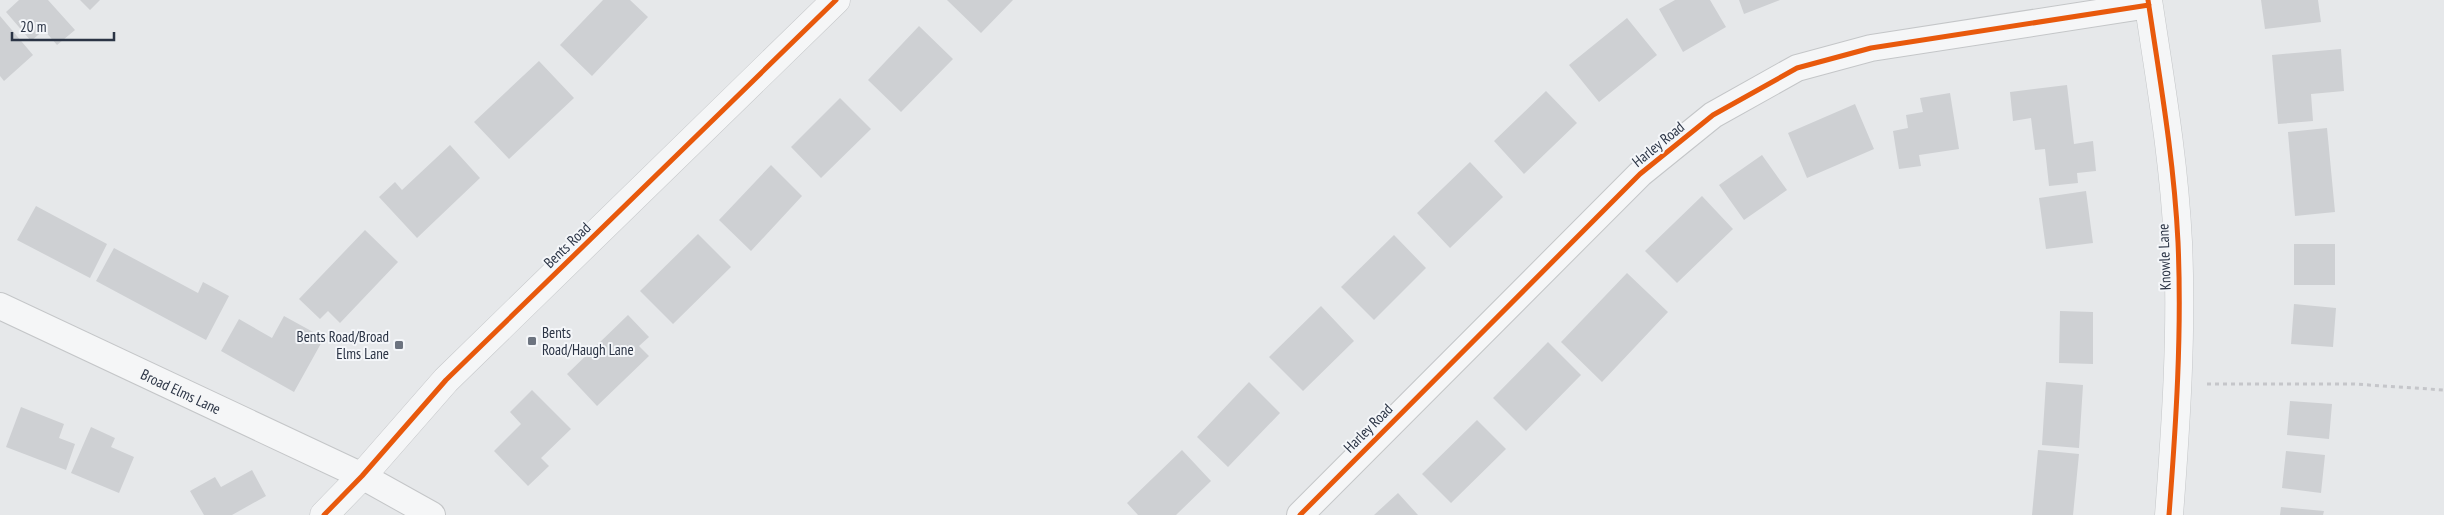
<svg xmlns="http://www.w3.org/2000/svg" width="2444" height="515" viewBox="0 0 2444 515" font-family="'PT Sans Narrow',sans-serif">
<rect width="100%" height="100%" fill="#e6e8ea"/>
<path fill="#ced0d3" d="M19,0h29l27,30 -18,15 -13,-15 -13,11 -25,-29z
M80,0h20l-10,10z
M603,0h27l18,17 -56,59 -32,-31z
M947,0h66l-32,33z
M1675,0h35l16,27 -43,25 -24,-43z
M1739,0h41l-36,14z
M2261,0h57l3,22 -56,7z
M0,16l33,39 -29,26 -4,-5z
M1627,18l30,37 -58,47 -30,-37z
M919,26l34,33 -52,53 -33,-32z
M2341,49l3,42 -33,3 2,27 -35,3 -6,-69z
M539,61l35,37 -65,61 -35,-37z
M2067,85l7,59 19,-3 3,30 -19,2 1,10 -29,3 -4,-37 -10,1 -4,-32 -18,3 -3,-29z
M1546,91l31,32 -53,51 -30,-33z
M1950,93l9,56 -40,6 2,11 -22,3 -6,-38 15,-3 -2,-13 17,-3 -3,-14z
M840,98l31,31 -50,49 -30,-31z
M1855,104l19,45 -67,29 -19,-45z
M2327,128l8,84 -40,4 -7,-84z
M450,145l30,33 -63,60 -38,-41 16,-15 7,8z
M1762,155l25,35 -43,30 -25,-35z
M1470,162l33,35 -53,51 -33,-35z
M771,165l31,31 -51,55 -32,-31z
M2086,191l7,52 -47,6 -7,-51z
M1702,196l31,33 -56,54 -32,-32z
M36,206l71,38 -17,34 -73,-38z
M365,230l33,32 -58,61 -12,-12 -8,8 -21,-20z
M698,234l33,33 -58,57 -33,-33z
M1394,235l32,33 -52,52 -33,-33z
M2294,244h41v41h-41z
M114,248l84,45 5,-11 26,14 -23,44 -110,-59z
M1627,273l41,39 -66,70 -41,-40z
M2294,304l42,4 -3,39 -42,-3z
M1321,306l33,35 -51,50 -34,-34z
M2060,311l33,1v52l-34,-1z
M628,315l21,22 -10,9 10,10 -52,50 -30,-32z
M284,316l40,22 -30,54 -73,-41 18,-32 33,19z
M1548,342l33,33 -55,56 -33,-33z
M1249,382l31,31 -52,54 -31,-30z
M2046,382l37,3 -4,63 -37,-3z
M532,390l39,39 -30,29 8,8 -21,20 -34,-35 27,-27 -11,-12z
M2290,401l42,3 -3,35 -42,-4z
M21,407l43,17 -5,14 16,6 -9,26 -60,-23z
M1477,420l29,29 -55,54 -29,-29z
M91,427l24,11 -4,9 23,10 -15,36 -48,-20z
M1182,450l29,31 -35,34h-38l-11,-12z
M2038,450l41,4 -6,61h-41z
M2286,451l39,4 -4,38 -39,-5z
M252,470l14,26 -34,19h-28l-14,-24 25,-14 6,10z
M1398,493l20,22h-44z
M2281,507l43,4 -1,4h-43z"/>
<g fill="none" stroke-linecap="round" stroke-linejoin="round">
<defs>
<g id="minor">
<path id="s1" d="M0,306l362,170 70,39"/>
<path d="M1300,515l340,-341 73,-59 84,-47 74,-20 278,-43"/>
</g>
<path id="tertiary" d="M2148,0c12,80 26,160 30,242 4,91 -2,182 -9,273
M324,515l38,-39 84,-96 390,-380"/>
</defs>
<use href="#minor" stroke="#c4c6c8" stroke-width="28"/>
<use href="#tertiary" stroke="#c4c6c8" stroke-width="29"/>
<path stroke="#c5c6ca" stroke-width="3" stroke-dasharray="4 4" stroke-linecap="butt" d="M2207,384h147l90,6"/>
<use href="#minor" stroke="#f5f6f7" stroke-width="26"/>
<use href="#tertiary" stroke="#f5f6f7" stroke-width="28"/>
<defs>
<path id="cycleway" d="M2148,0c12,80 26,160 30,242 4,91 -2,182 -9,273
M324,515l38,-39 84,-96 390,-380
M1300,515l340,-341 73,-59 84,-47 74,-20 278,-43"/>
</defs>
<use href="#cycleway" stroke="#f4f6f9" stroke-width="8"/>
<use href="#cycleway" stroke="#e8590c" stroke-width="5"/>
</g>
<g fill="#6c737f" stroke="#f4f6f9" stroke-width="2">
<rect x="527" y="336" width="10" height="10" rx="2.5"/>
<rect x="394" y="340" width="10" height="10" rx="2.5"/>
</g>
<g text-anchor="middle" dominant-baseline="central" stroke-width="4" stroke-linejoin="round" paint-order="stroke">
<g font-size="15" fill="#2b3445" stroke="#f4f6f9">
<text transform="translate(1658 144) rotate(-39)">Harley Road</text>
<text transform="translate(567 245) rotate(-44)">Bents Road</text>
<text transform="translate(2164 257) rotate(-92)">Knowle Lane</text>
<text stroke="none"><textPath href="#s1" startOffset="200">Broad Elms Lane</textPath></text>
<text transform="translate(1368 428) rotate(-45)">Harley Road</text>
</g>
<g font-size="15" fill="#2b3445" stroke="#f4f6f9" text-anchor="start">
<text x="542" y="332">Bents<tspan x="542" dy="17">Road/Haugh Lane</tspan></text>
<text x="389" y="336" text-anchor="end">Bents Road/Broad<tspan x="389" dy="17">Elms Lane</tspan></text>
</g>
</g>
<path d="M12 32v8h102v-8" fill="none" stroke="#2b3445" stroke-width="2.5"/>
<text x="20" y="32" font-size="15" fill="#2b3445" stroke="#f4f6f9" stroke-width="4" paint-order="stroke">20 m</text>
</svg>
